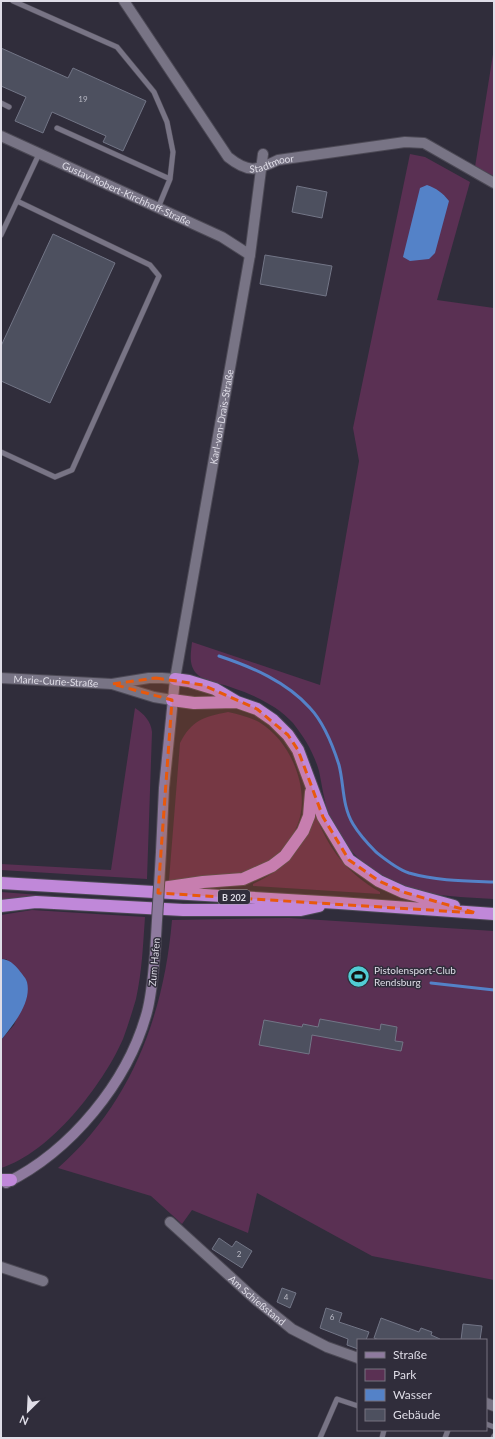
<svg xmlns="http://www.w3.org/2000/svg" width="495" height="1439" viewBox="0 0 495 1439" font-family="Lato,sans-serif">
<rect width="100%" height="100%" fill="#302d3b"/>
<path fill="#5a3053" d="M494,48v128l-19,-9z
M410,154l15,3 45,25 -33,118 57,8v591c-46,-3 -86,-2 -124,-31 -18,-13 -33,-33 -41,-53 -5,-14 -7,-30 -10,-44 -5,-18 -15,-34 -26,-48 -15,-17 -39,-28 -60,-35 -9,-4 -30,-7 -36,-14 -9,-9 -6,-21 -5,-32l128,43 39,-224 -6,-33z
M135,708c9,6 16,13 17,24l-5,147 -146,-9v-6l110,6z
M228,712c10,2 21,5 31,10 30,18 49,61 41,95 -5,20 -21,39 -39,49 -23,14 -65,13 -92,14l11,-137c12,-23 23,-26 48,-31z
M315,813c13,36 32,60 65,79v2l-127,-8v-2c37,-18 48,-32 62,-71z
M1,892l51,4 -28,2 -23,4z
M32,910l113,7c-2,28 -3,55 -9,82 -4,13 -8,27 -13,40 -20,46 -73,114 -122,129v-128l13,-15 13,-32v-11l-6,-9 -15,-14h-5v-44z
M289,918l205,13v349l-122,-24 -115,-63 -9,40 -56,-23 -10,14 -31,-28 -93,-28c73,-64 106,-153 114,-248z"/>
<path fill="#5482c8" d="M427,185c9,3 16,8 22,16l-14,52 -6,6 -19,2 -7,-4 17,-69z
M1,959c8,0 13,5 18,11 2,3 7,8 8,12 5,21 -14,43 -26,58z"/>
<g fill="none" stroke-linecap="round" stroke-linejoin="round">
<path stroke="#5482c8" stroke-width="3" d="M219,656c33,11 68,26 91,52 14,15 23,38 29,57 5,19 3,41 14,59 6,10 15,20 23,28 10,8 21,17 33,21 28,8 57,8 85,9
M431,983l63,7"/>
</g>
<path fill="#4d505f" stroke="#727586" d="M1,48l67,30 5,-10 73,33 -23,50 -20,-9 3,-6 -54,-24 -9,21 -28,-12 11,-24 -25,-11z
M297,186l30,6 -5,26 -30,-6z
M53,234l62,29 -65,140 -49,-22v-35z
M265,255l67,11 -6,30 -66,-12z
M320,1019l60,11 1,-6 16,3 -2,14 8,1 -2,9 -89,-16 -3,19 -50,-9 5,-25 38,7 1,-3 15,3z
M219,1238l13,9 4,-6 16,10 -10,17 -30,-19z
M282,1288l14,5 -6,15 -13,-6z
M326,1308l16,5 -3,9 30,10 -3,8h-8v9l-11,-4 1,-6 -28,-11z
M381,1318l38,14 2,-4 11,4 -1,3 9,4v1h-61l-5,-2z
M463,1324l19,2 -2,14h-19z"/>
<g fill="none" stroke-linecap="round" stroke-linejoin="round">
<defs>
<path id="lane" d="M13,1l104,46 37,45 13,30 6,30 -3,27 -12,29
M1,103l8,4
M57,128l113,51
M1,235l38,-81
M1,452l54,25 17,-7 87,-194 -9,-11 -133,-64
M486,1424l8,3
M320,1438l17,-39 21,7
M382,1438l2,-8
M445,1438l3,-8
M493,1438l1,-2"/>
<g id="street">
<path id="s1" d="M124,1l104,156c20,16 28,14 50,3l127,-18 19,1 70,40"/>
<path id="s2" d="M1,136l221,101 28,18"/>
<path id="s3" d="M1,678l111,6 37,-6h13l13,1 75,-424 13,-101"/>
<path d="M112,684l42,13 18,3"/>
<path id="s4" d="M170,1222l86,78 36,29 35,18 31,11"/>
<path d="M1,1267l42,14"/>
<path d="M486,1403l8,3"/>
</g>
<path id="secondary" d="M161,852l3,-64 11,-109
M6,1183c65,-32 122,-101 141,-171 5,-19 6,-38 8,-58"/>
<path id="highway" d="M175,679l14,2 26,8 22,13 20,7 16,11 15,15 10,15 25,67 26,43 30,21 24,11 51,14
M172,700l22,3 42,-1
M1,883l338,20 155,11
M162,888l41,-6 40,-3 29,-13 13,-10 18,-25 6,-15 2,-24
M1,906l35,-4 147,8h118l18,-4
M1,1180h10"/>
</defs>
<use href="#lane" stroke="#4c4955" stroke-width="6"/>
<use href="#street" stroke="#4c4955" stroke-width="12"/>
<use href="#secondary" stroke="#4c4955" stroke-width="12"/>
<use href="#highway" stroke="#4c4955" stroke-width="14"/>
<use href="#lane" stroke="#787485" stroke-width="5"/>
<use href="#street" stroke="#787485" stroke-width="10"/>
<use href="#secondary" stroke="#8e7a9e" stroke-width="10"/>
<use href="#highway" stroke="#c088d9" stroke-width="12"/>
<defs>
<path id="secondary-bridge" d="M155,954l6,-102"/>
</defs>
<use href="#secondary-bridge" stroke="#4c4955" stroke-width="12" stroke-linecap="butt"/>
<use href="#secondary-bridge" stroke="#8e7a9e" stroke-width="10"/>
</g>
<path fill="#e8590c" fill-opacity="0.2" stroke="#e8590c" stroke-width="3" stroke-dasharray="8 5" stroke-linejoin="round" d="M156,678l47,7 54,24 31,26 10,15 25,67 26,43 30,21 24,11 73,21 -318,-20 14,-193 -60,-16z"/>
<defs>
<symbol id="stadium-disc" viewBox="-11 -11 22 22"><circle r="9.5" fill="#51ccd4" stroke="#302d3b"/><path d="M0-5a6.5 5 0 1 0 0 10a6.5 5 0 1 0 0-10ZM-3.5-1.8h7v3.6h-7Z" fill="#111"/></symbol>
</defs>
<g fill-rule="evenodd">
<use href="#stadium-disc" x="346" y="964" width="25" height="25"/>
</g>
<g text-anchor="middle" dominant-baseline="central" stroke-width="3" stroke-linejoin="round" paint-order="stroke">
<g font-size="8" fill="#babac5">
<text x="83" y="99">19</text>
<text x="239" y="1254">2</text>
<text x="286" y="1297">4</text>
<text x="332" y="1317">6</text>
</g>
<rect fill="#302d3b" stroke="#aaa8b3" stroke-width="1" x="218" y="890" width="32" height="14" rx="3"/>
<g font-size="9" font-weight="bold" fill="#dfdde7">
<text x="234" y="897">B 202</text>
</g>
<g font-size="10" fill="#dfdde7" stroke="#302d3b">
<text stroke="none"><textPath href="#s1" startOffset="235">Stadtmoor</textPath></text>
<text stroke="none"><textPath href="#s2" startOffset="138">Gustav-Robert-Kirchhoff-Straße</textPath></text>
<text stroke="none"><textPath href="#s3" startOffset="441">Karl-von-Drais-Straße</textPath></text>
<text stroke="none"><textPath href="#s3" startOffset="55">Marie-Curie-Straße</textPath></text>
<text transform="translate(154 962) rotate(-85)">Zum Hafen</text>
<text stroke="none"><textPath href="#s4" startOffset="117">Am Schießstand</textPath></text>
</g>
<g font-size="10" fill="#dfdde7" stroke="#302d3b" text-anchor="start">
<text x="374" y="970">Pistolensport-Club<tspan x="374" dy="12">Rendsburg</tspan></text>
</g>
</g>
<rect width="495" height="1439" fill="none" stroke="#dfdde7" stroke-width="4"/>
<rect x="357" y="1339" width="130" height="92" fill="#302d3b" stroke="#767380"/>
<rect x="365" y="1352" width="20" height="6" fill="#8e7a9e" stroke="#767380"/>
<text x="393" y="1359" font-size="12" fill="#dfdde7">Straße</text>
<rect x="365" y="1369" width="20" height="12" fill="#5a3053" stroke="#767380"/>
<text x="393" y="1379" font-size="12" fill="#dfdde7">Park</text>
<rect x="365" y="1389" width="20" height="12" fill="#5482c8" stroke="#767380"/>
<text x="393" y="1399" font-size="12" fill="#dfdde7">Wasser</text>
<rect x="365" y="1409" width="20" height="12" fill="#4d505f" stroke="#767380"/>
<text x="393" y="1419" font-size="12" fill="#dfdde7">Gebäude</text>
<g transform="translate(28 1411) rotate(204)" stroke="#302d3b" stroke-width="3" paint-order="stroke">
<path d="M0-3L7 15L0 10L-7 15Z" fill="#dfdde7"/>
<text y="-6" font-size="11" font-weight="bold" text-anchor="middle" fill="#dfdde7">N</text>
</g>
</svg>
